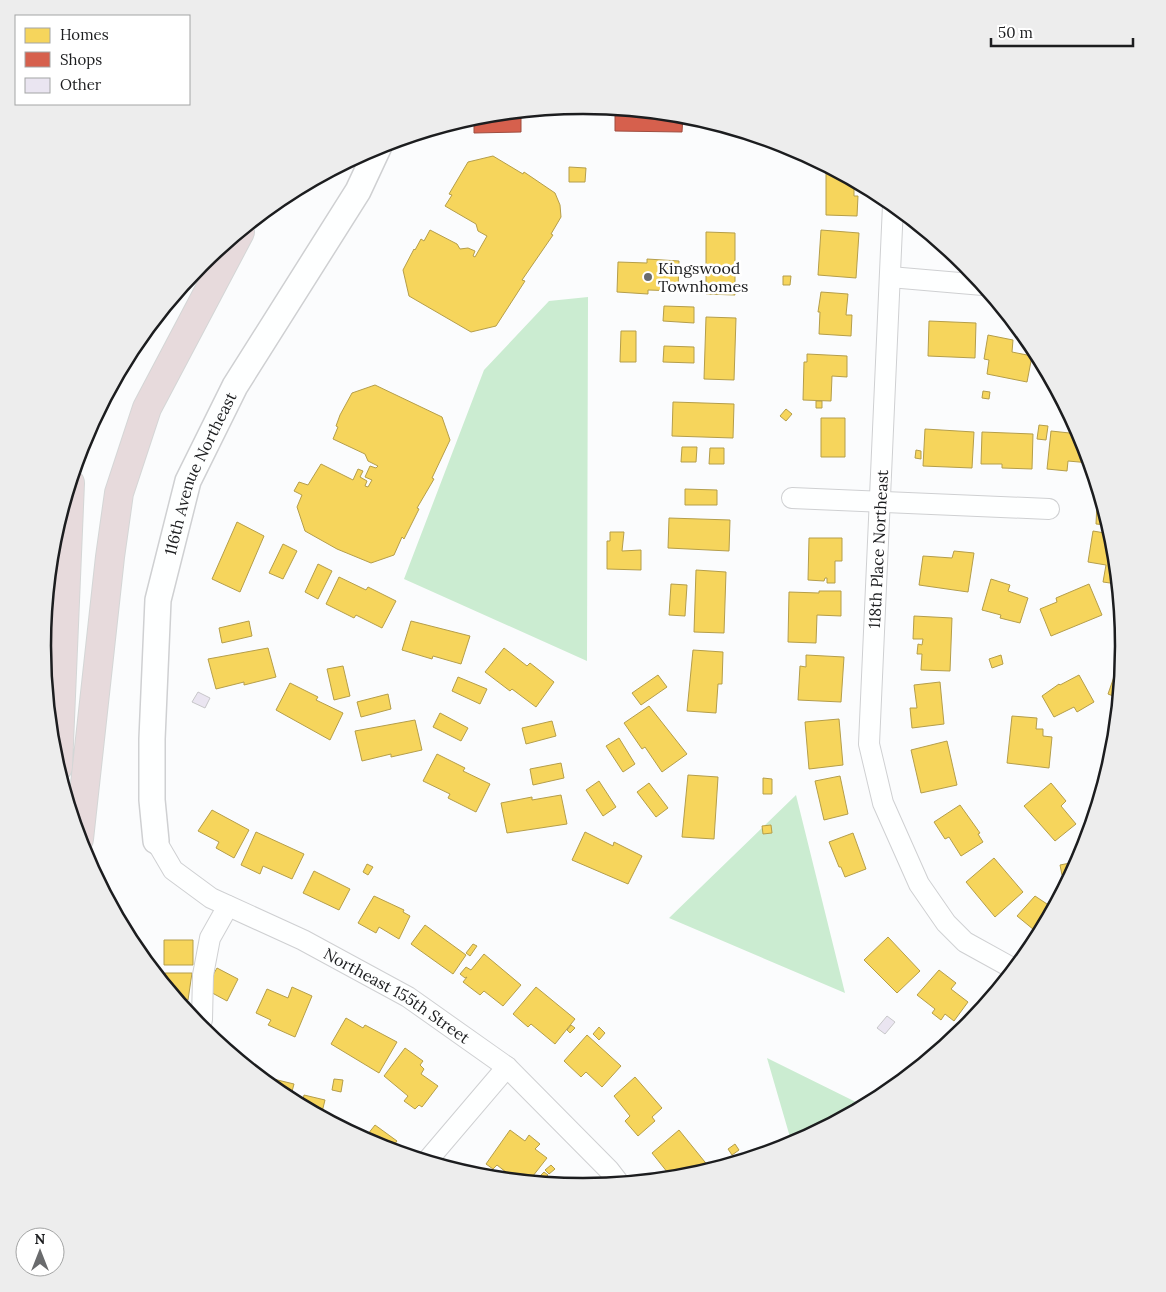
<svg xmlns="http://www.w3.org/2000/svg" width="1166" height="1292" viewBox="0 0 1166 1292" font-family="Lora,serif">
<rect width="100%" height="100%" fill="#fbfcfd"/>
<path fill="#cbecd1" d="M588,297l-1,364 -183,-82 80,-209 65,-69z
M796,795l49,198 -176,-75z
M767,1058l97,48 -72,38z"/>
<path fill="#f6d55c" stroke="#b59e4a" d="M493,156l30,18 1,-2 31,21 5,12 1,12 -10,17 2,1 -31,45 3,1 -29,45 -25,6 -62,-36 -6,-26 11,-21 1,1 6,-11 3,2 6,-11 27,14 3,5 8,-1 7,3 -2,5 2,1 12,-21 -9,-5 -2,-7 -31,-18 7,-11 -3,-1 19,-32z
M569,167l17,1 -1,14h-16z
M826,172l13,1 15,8v15h4l-1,20 -31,-1z
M821,230l38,3 -3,45 -38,-3z
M706,232l29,1v62l-29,-1z
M934,238l8,7h-8z
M647,259l32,2 -1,30 -30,-1v4l-31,-2 1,-30 29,1z
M783,276h8l-1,9h-7z
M821,292l27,2 -2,21h6l-1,21 -32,-2 1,-22h-2z
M664,306l30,1v16l-31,-2z
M706,317l30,1 -2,62 -30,-1z
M929,321l47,2 -1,35 -47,-2z
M621,331h15v31h-16z
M988,335l25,5 -1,12 20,4 -5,26 -40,-8 2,-14 -5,-1z
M664,346l30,1v16l-31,-1z
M807,354l40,2v21l-15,-1 -1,25 -28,-1 1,-38h3z
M375,385l67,32 8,23 -18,38 2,1 -17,29 2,1 -15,30 -2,-2 -8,18 -23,8 -34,-14 -32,-18 -8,-24 5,-12 -8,-4 5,-9 9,3 13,-21 32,16 5,-11 5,2 -3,6 7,4 -2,5 3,1 4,-7 -7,-3 5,-11 6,2 2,-2 -10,-5 -3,-7 -32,-15 5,-12 -2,-1 4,-11 12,-22z
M983,391l7,1 -1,7 -7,-1z
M816,401h6v7h-6z
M673,402l61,2 -1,34 -61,-2z
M786,409l6,5 -6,7 -6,-5z
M821,418h24v39h-24z
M1039,425l9,1 -2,14 -9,-1z
M925,429l49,3 -2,36 -49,-2z
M1051,431l28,3 11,29 -22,-2 -1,10 -20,-2z
M982,432l51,2 -1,35 -30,-1v-4h-21z
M682,447h15l-1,15h-15z
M710,448h14v16h-15z
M916,450l5,1v8l-6,-1z
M685,489l32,1v15h-32z
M1097,503l5,1 6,21 -12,-1z
M669,518l61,2 -1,31 -61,-3z
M237,522l27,14 -24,56 -28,-13z
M1093,531l18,3 6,50 -14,-2 3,-17 -18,-3z
M610,532h14l-2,19 19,-1v20l-34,-1v-28h3z
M809,538h33v23h-7v22h-8v-5h-2l-1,3 -16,-1z
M283,544l14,7 -14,28 -14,-6z
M954,551l20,2 -6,39 -49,-7 4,-29 29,2z
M318,564l14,7 -14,28 -13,-7z
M696,570l30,2 -2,61 -30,-1z
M339,577l27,13 2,-3 28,14 -14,27 -26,-13 -2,3 -28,-14z
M991,579l19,6 -2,6 20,7 -8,25 -20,-5 1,-3 -19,-5z
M671,584l16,1 -2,31 -16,-1z
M1089,584l13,31 -51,21 -11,-27 17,-7 -1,-4z
M819,591h22v25l-24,-1 -1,28 -28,-1 1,-50 30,1z
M914,616l38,2 -2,53 -29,-1 1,-16h-5l1,-10 4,1 1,-6h-10z
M249,621l3,15 -30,7 -3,-15z
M411,621l59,15 -9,28 -28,-8 -1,3 -30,-9z
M268,648l8,29 -32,8v-3l-28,7 -8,-30z
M504,648l23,18 3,-3 24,19 -18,25 -24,-18 -2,2 -25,-19z
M693,650l30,2 -1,32h-4l-2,29 -29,-2z
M806,655l38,2 -3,45 -43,-2 2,-34 6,1z
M1001,655l2,9 -11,4 -3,-9z
M343,666l7,30 -16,4 -7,-31z
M1116,671l5,2 -3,25 -10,-4z
M658,675l9,12 -26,18 -9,-12z
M1079,675l15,27 -17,10 -3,-5 -20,10 -12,-21 17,-12 1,1z
M458,677l29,12 -7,15 -28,-13z
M940,682l4,42 -32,4 -2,-20h7l-3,-23z
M290,683l28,14 -2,3 27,13 -13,27 -54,-30z
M388,694l3,15 -30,8 -4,-15z
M649,706l38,48 -25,18 -17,-25 -3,2 -18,-26z
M440,713l28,15 -7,13 -28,-14z
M1012,716l25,2 -1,11h7v7l9,1 -3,31 -42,-5z
M839,719l4,46 -34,4 -4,-47z
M415,720l7,30 -31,7v-3l-29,7 -7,-30z
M552,721l4,15 -30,8 -4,-16z
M619,738l16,26 -12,8 -17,-26z
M947,741l10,44 -36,8 -10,-43z
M437,754l28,14 -2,3 27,13 -14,28 -28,-14 2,-4 -27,-13z
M561,763l3,15 -31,7 -3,-16z
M688,775l30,2 -4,62 -32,-2z
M840,776l8,38 -24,6 -9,-39z
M763,778l9,1v15h-9z
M599,781l17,26 -13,9 -17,-26z
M649,783l19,25 -12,9 -19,-25z
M1051,783l15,18 -5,5 15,18 -21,17 -31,-35z
M561,795l6,29 -60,9 -6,-30 31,-6v3z
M960,805l20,28 -2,1 5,8 -22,14 -12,-19 -4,2 -11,-17z
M212,810l37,20 -15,28 -18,-10 3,-6 -21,-11z
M771,825l1,8 -9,1 -1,-8z
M256,832l48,22 -12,25 -29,-13 -3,8 -19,-9z
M585,832l28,14 1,-4 28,14 -14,28 -56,-24z
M853,833l13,36 -21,8 -4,-10h-2l-10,-25z
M994,858l29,34 -28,25 -29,-35z
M1070,863l2,10 -10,2 -2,-10z
M367,864l6,3 -5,8 -5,-3z
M314,871l36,18 -11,21 -36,-17z
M374,896l30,14 -1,2 7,4 -11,23 -20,-12 -3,6 -18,-10z
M1035,896l18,12 -14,26 -22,-18z
M425,925l41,30 -13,19 -42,-30z
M888,937l32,34 -23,22 -33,-33z
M164,940h29v25h-29z
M473,944l4,2 -7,10 -4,-3z
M484,954l37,31 -18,21 -19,-15 -4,4 -17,-13 4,-5 -2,1 -5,-4 6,-7 5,3z
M217,968l21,11 -11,22 -22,-12z
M939,970l17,13 -5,6 17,13 -14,19 -9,-7 -4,6 -9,-7 3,-4 -18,-14z
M165,973h27l-4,27h-10l-13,-16z
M292,987l20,9 -17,41 -27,-12 3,-5 -15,-7 11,-24 21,9z
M536,987l39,32 -20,25 -24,-20 -3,3 -15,-13z
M346,1018l17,10 2,-3 32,17 -18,31 -48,-29z
M571,1025l4,3 -5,5 -3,-3z
M599,1027l6,6 -6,7 -6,-6z
M587,1035l34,31 -19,21 -16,-15 -5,5 -17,-16z
M405,1048l18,13 -3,4 4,4 -3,5 17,12 -16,21 -3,-2 -4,4 -11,-8 4,-5 -24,-20z
M261,1076l33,8 -4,15 -8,-4z
M635,1077l27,31 -10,9 3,4 -17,15 -13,-15 5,-5 -16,-20z
M334,1079l9,1 -2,12 -9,-2z
M304,1095l21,5 -4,16 -25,-14 6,2z
M375,1125l22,16 -7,9 -26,-11z
M510,1130l15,11 4,-6 11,9 -5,5 12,9 -18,23 -13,-1 -19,-15 -4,4 -7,-5z
M679,1130l30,37 -7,5 -14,4 -16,2 -20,-25z
M735,1144l4,6 -7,5 -4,-6z
M551,1165l4,4 -6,5 -4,-4z
M544,1172l4,3 -7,7h-7z
M562,1178l7,7 -14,-1z"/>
<path fill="#d6604d" stroke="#9e4c3f" d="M615,109l68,6 -1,17 -67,-1z
M521,112v20l-47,1v-16z"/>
<path fill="#eae5f1" stroke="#c7c7c9" d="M198,692l12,6 -5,10 -13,-6z
M887,1016l8,6 -10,12 -8,-6z"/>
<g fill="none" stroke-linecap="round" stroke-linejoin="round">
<defs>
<g id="minor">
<path d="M893,205l-24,539 14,59 36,81 27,39 19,19 49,27"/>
<path d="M890,277l93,8"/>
<path d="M792,498l257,11"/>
<path id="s1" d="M156,841l17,29 38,28 92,42 105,57 99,70 102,103 10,13"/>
<path d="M202,1020l1,-45 7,-37 18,-32"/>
<path d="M427,1161l80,-94"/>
</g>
<g id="tertiary">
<path id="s2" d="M156,841l-4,-41v-61l6,-139 30,-119 47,-95 123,-195 21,-45"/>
</g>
<path id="motorway" d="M58,767l12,-284
M79,839l31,-282 9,-64 28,-85 93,-176"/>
</defs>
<use href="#minor" stroke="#cfd0d2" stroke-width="22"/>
<use href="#tertiary" stroke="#cfd0d2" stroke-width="28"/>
<use href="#motorway" stroke="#d4d6d6" stroke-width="30"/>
<use href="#minor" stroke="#feffff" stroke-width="20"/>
<use href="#tertiary" stroke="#feffff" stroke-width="25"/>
<use href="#motorway" stroke="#e7dadc" stroke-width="28"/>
</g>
<circle fill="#6a6b6d" stroke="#fff" stroke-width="2" cx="648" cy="277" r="5"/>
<g text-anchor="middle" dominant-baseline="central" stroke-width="5" stroke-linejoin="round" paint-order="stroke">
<g font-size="16" fill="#1c1d1f" stroke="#fff" text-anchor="start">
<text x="658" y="268">Kingswood<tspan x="658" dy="18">Townhomes</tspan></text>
</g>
<g font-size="16" fill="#1c1d1f" stroke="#fff">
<text stroke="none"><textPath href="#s2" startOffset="375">116th Avenue Northeast</textPath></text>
<text transform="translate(878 549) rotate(-87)">118th Place Northeast</text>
<text stroke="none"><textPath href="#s1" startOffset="291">Northeast 155th Street</textPath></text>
</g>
</g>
<path d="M0 0H1166V1292H0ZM51 646a532 532 0 1 1 1064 0a532 532 0 1 1-1064 0Z" fill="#ededed" fill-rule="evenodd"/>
<path fill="none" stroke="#1c1d1f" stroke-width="2.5" d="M51 646a532 532 0 1 1 1064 0a532 532 0 1 1-1064 0Z"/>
<rect x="15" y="15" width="175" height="90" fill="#ffffff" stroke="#a4a5a5"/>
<rect x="25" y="28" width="25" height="15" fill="#f6d55c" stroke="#a4a5a5"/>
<text x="60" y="40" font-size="15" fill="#1c1d1f">Homes</text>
<rect x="25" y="52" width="25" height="15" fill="#d6604d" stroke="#a4a5a5"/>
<text x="60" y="65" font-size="15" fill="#1c1d1f">Shops</text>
<rect x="25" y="78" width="25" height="15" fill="#eae5f1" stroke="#a4a5a5"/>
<text x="60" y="90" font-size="15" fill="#1c1d1f">Other</text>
<g transform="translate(40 1252)"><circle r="24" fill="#ffffff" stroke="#a4a5a5"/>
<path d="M0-4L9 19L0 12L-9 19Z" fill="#6a6b6d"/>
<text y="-8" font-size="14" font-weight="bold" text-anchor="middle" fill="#1c1d1f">N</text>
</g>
<path d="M991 38v8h142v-8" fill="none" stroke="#1c1d1f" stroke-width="2.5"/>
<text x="998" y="38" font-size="15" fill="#1c1d1f" stroke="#ffffff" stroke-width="4" paint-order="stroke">50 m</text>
</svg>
